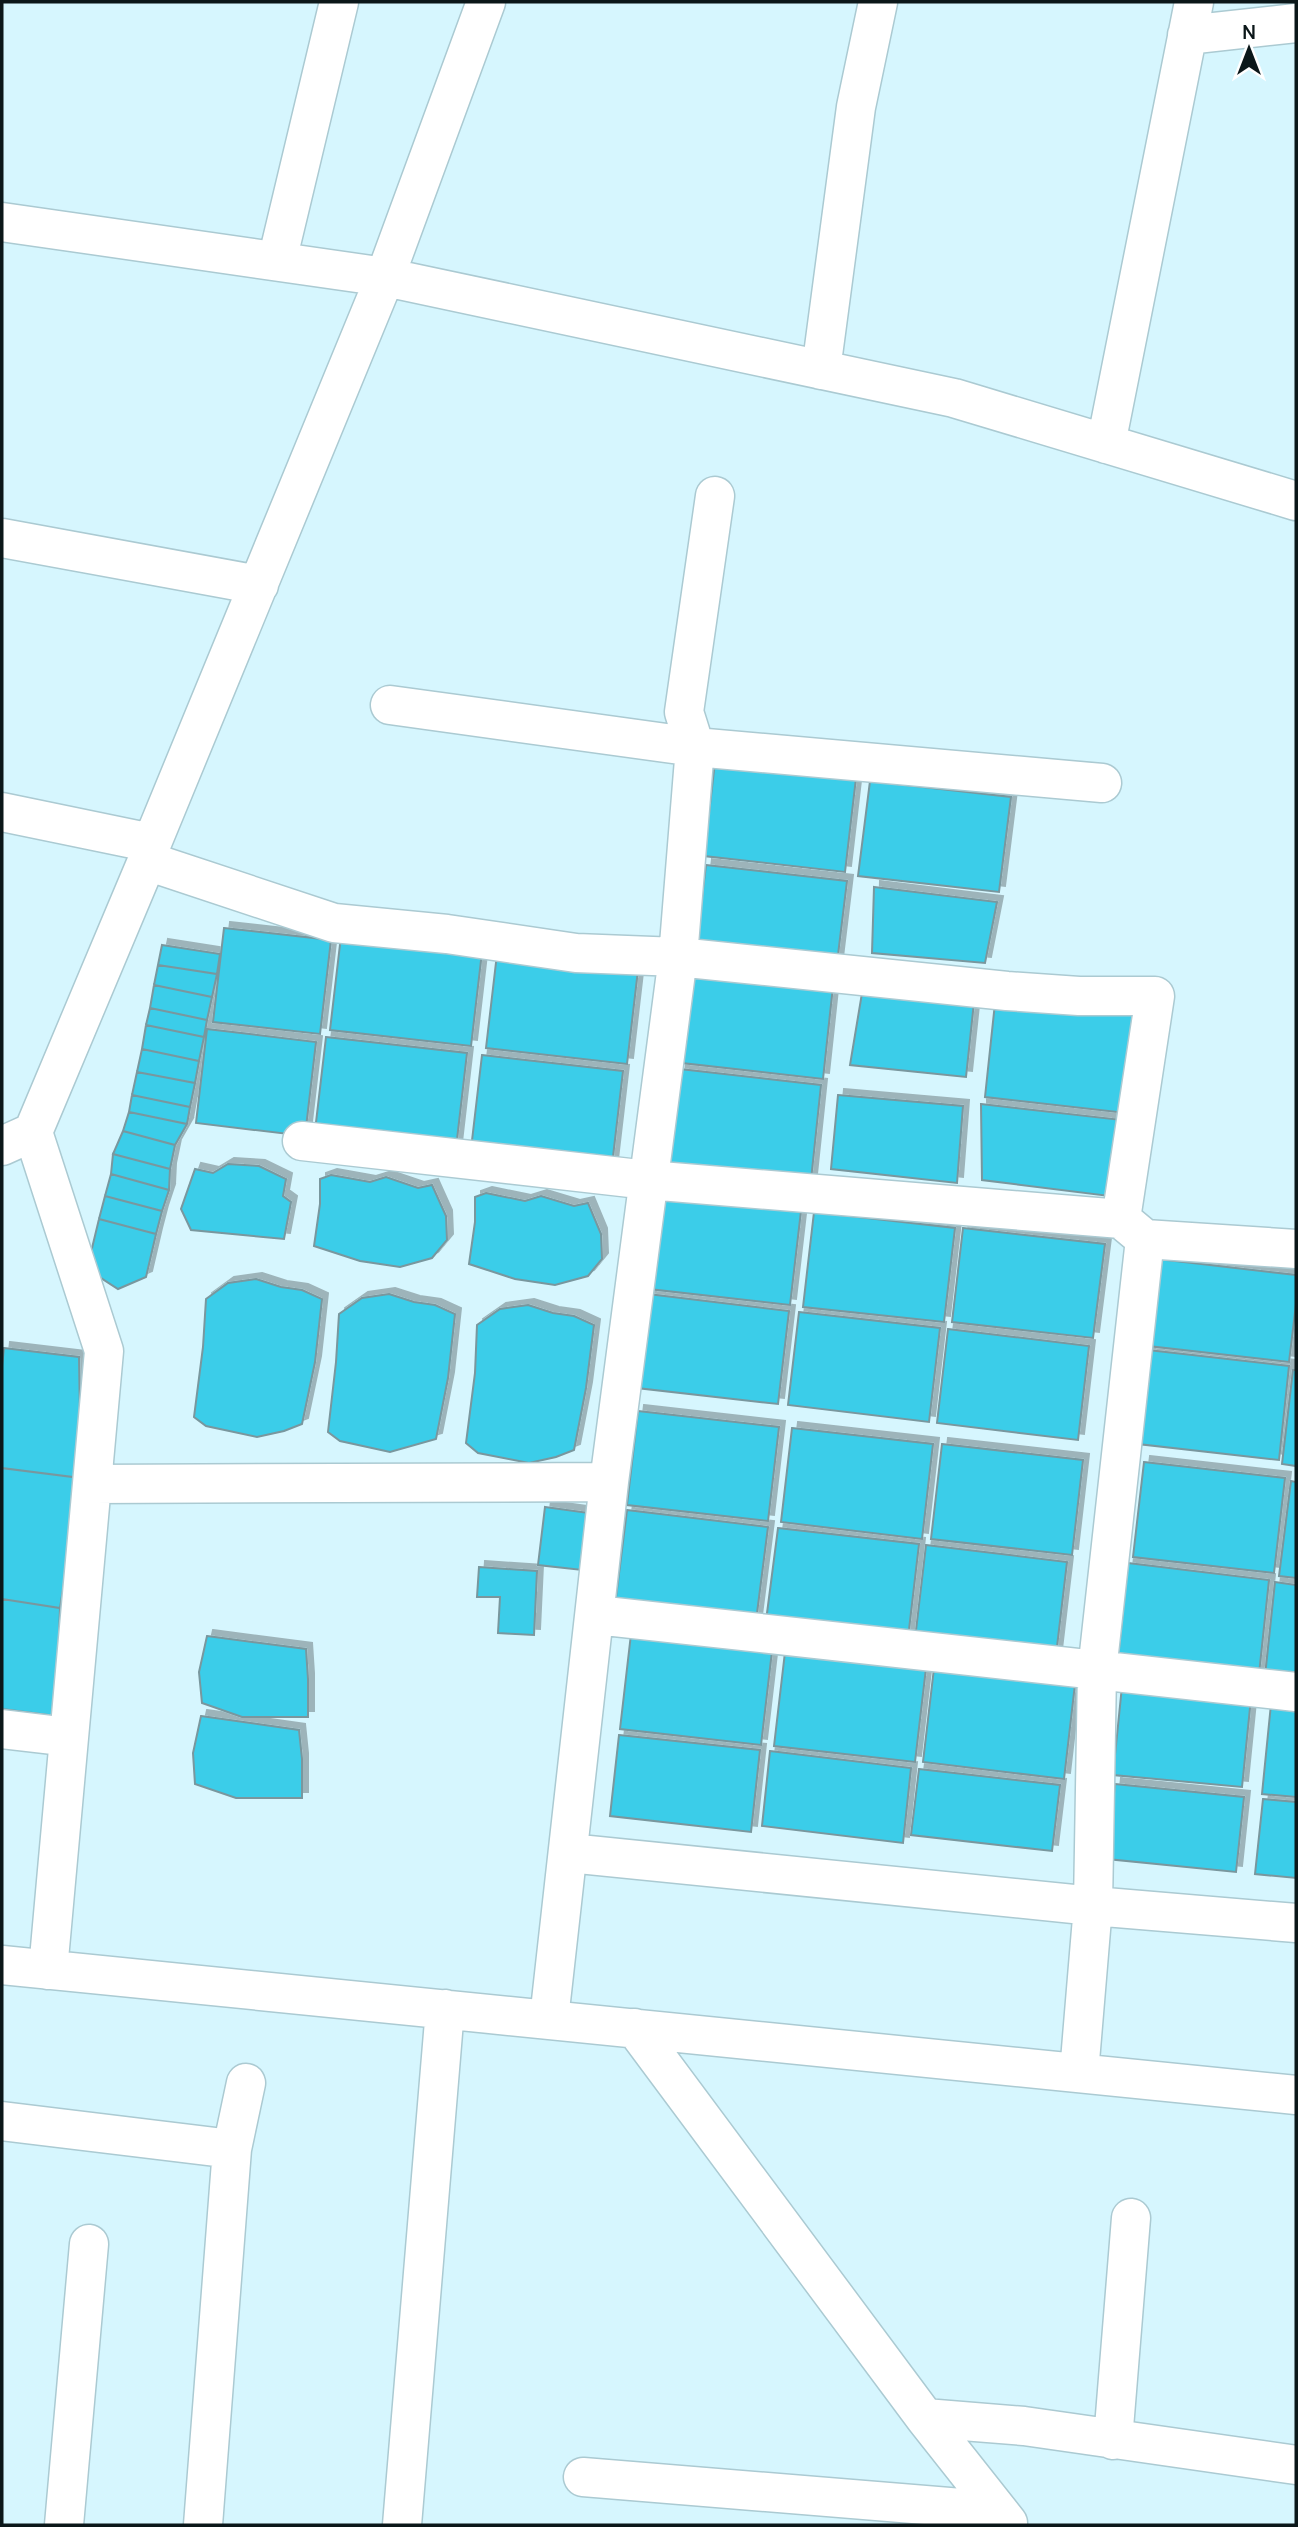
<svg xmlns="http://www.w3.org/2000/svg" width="1298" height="2527" viewBox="0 0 1298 2527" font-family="Manrope,sans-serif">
<defs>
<filter id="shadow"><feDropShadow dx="6" dy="-6" stdDeviation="0" flood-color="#0004"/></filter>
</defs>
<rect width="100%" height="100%" fill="#d6f6fe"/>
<path fill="#3acde9" stroke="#79979e" stroke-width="2" filter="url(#shadow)" d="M715,762l141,16 -11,94 -141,-16z
M870,781l141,16 -12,95 -141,-16z
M706,865l141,16 -10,82 -141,-16z
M874,887l123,15 -12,61 -113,-10z
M224,928l107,12 -11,94 -107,-12z
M341,936l141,16 -11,94 -141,-16z
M162,945l58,9 -3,20 -59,-9z
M497,954l141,16 -11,94 -141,-16z
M158,965l59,9 -5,23 -58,-12z
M692,969l141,17 -10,93 -141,-16z
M154,985l58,12 -5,23 -57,-12z
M862,993l112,9 -8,75 -116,-12z
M995,1003l138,8 -7,102 -141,-16z
M150,1008l57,12 -3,17 -58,-12z
M146,1025l58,12 -5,24 -57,-12z
M207,1029l109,13 -11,94 -109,-13z
M326,1037l141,16 -11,95 -141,-17z
M142,1049l57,12 -4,22 -58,-11z
M482,1055l141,16 -11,94 -141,-16z
M680,1069l141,16 -10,95 -141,-17z
M137,1072l58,11 -5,24 -58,-12z
M132,1095l58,12 -3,17 -58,-12z
M838,1095l125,11 -6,77 -126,-14z
M981,1104l141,16 -13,76 -127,-16z
M129,1112l58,12 -12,21 -52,-14z
M123,1131l52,14 -5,24 -57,-15z
M113,1154l57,15 -1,21 -58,-16z
M228,1164l31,2 27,13 -3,17 8,6 -7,37 -93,-9 -10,-21 14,-40 18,4z
M111,1174l58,16 -7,21 -57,-15z
M331,1175l39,7 16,-5 32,11 14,-3 14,31 1,24 -15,18 -32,9 -40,-6 -46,-15 6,-42v-25z
M486,1193l39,8 16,-5 33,10 14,-3 13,31 1,25 -14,17 -33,9 -40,-6 -46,-15 6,-42v-25z
M660,1195l141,16 -11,94 -141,-16z
M105,1196l57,15 -6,23 -57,-15z
M814,1212l141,16 -11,94 -141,-15z
M99,1219l57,15 -10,43 -28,12 -31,-20z
M963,1228l142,16 -12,94 -141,-16z
M1158,1259l138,16v29l-7,58 -141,-16z
M256,1279l25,8 21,3 20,9 -7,63 -13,62 -18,7 -27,6 -51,-11 -12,-9 9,-70 3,-48 22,-16z
M389,1294l25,8 21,3 20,9 -7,64 -12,61 -46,13 -50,-11 -12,-9 8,-70 3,-48 23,-16z
M648,1294l141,17 -11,93 -141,-16z
M528,1305l25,8 21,3 20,9 -8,63 -12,62 -18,7 -27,6 -51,-10 -12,-10 9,-70 2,-48 23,-16z
M799,1312l141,16 -11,94 -141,-17z
M948,1329l141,17 -11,94 -141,-17z
M4,1348l75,9 2,121 -79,-10v-102z
M1148,1350l141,16 -10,94 -141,-16z
M1293,1370h3v96l-14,-2z
M638,1411l141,16 -11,94 -141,-16z
M792,1428l141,16 -11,95 -141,-17z
M942,1444l141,16 -11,95 -141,-16z
M1144,1462l141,16 -11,95 -141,-16z
M2,1468l79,10 -21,130 -58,-9z
M1291,1481l5,1v96l-17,-2z
M545,1507l44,6 -7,57 -44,-5z
M627,1510l141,17 -12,94 -141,-16z
M778,1528l141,16 -11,94 -142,-17z
M926,1545l141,17 -11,93 -141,-16z
M1128,1563l141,17 -10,94 -141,-16z
M479,1567l58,4 -3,64 -36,-2 2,-36h-23z
M1275,1582l21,3v95l-31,-4z
M2,1599l58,9 -4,108 -54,-7z
M631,1634l141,17 -11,94 -141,-16z
M207,1636l99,13 2,30v38h-66l-40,-14 -3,-31z
M785,1652l141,16 -11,94 -141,-16z
M934,1668l141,16 -11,95 -141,-17z
M1122,1686l129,12 -9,89 -129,-12z
M1271,1704l25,3v90l-34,-3z
M201,1716l98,14 3,29v39h-66l-41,-14 -2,-31z
M619,1735l141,15 -9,82 -141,-16z
M770,1751l141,17 -8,75 -141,-17z
M919,1769l141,16 -8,66 -141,-16z
M1115,1784l129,13 -8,75 -129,-13z
M1263,1799l33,3v76l-41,-4z"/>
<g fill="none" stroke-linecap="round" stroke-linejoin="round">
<defs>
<path id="minor" d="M1187,35l109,-12
M2,222l383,55 569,121 342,103
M277,261l62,-259
M821,370l35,-263 22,-105
M1106,444l88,-442
M2,538l257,47
M390,705l305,42 407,36
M2,812l150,31
M147,861l187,62 113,11 129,19 102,4 329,34 72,5h76l-34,223
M33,1132l71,219 -56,619
M302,1141l346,39 473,39 24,20 -48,432 -4,235 -14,167
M2,1146l31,-14 114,-271 5,-18 233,-566 101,-275
M1145,1239l151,10
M92,1484l517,-2
M596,1615l700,77
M2,1729l67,8
M569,1853l524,53 203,17
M2,1965l1294,130
M549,2019l60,-537 69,-525 17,-210 -11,-35 31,-216
M635,2028l290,390 99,8 272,39
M2,2121l230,28
M925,2418l83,105
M1113,2440l18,-222
M583,2477l415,34
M64,2525l25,-281
M203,2525l29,-376 14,-66
M402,2525l43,-516"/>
</defs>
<use href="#minor" stroke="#abcad2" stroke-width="41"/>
<use href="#minor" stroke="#fff" stroke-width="38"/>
</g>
<rect width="1298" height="2527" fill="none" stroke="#0b1719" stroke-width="7"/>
<g transform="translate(1249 49)" stroke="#ffffff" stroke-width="5" paint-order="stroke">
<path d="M0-5L12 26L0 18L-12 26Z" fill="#0b1719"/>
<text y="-10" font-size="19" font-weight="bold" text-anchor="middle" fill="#0b1719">N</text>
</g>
</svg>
